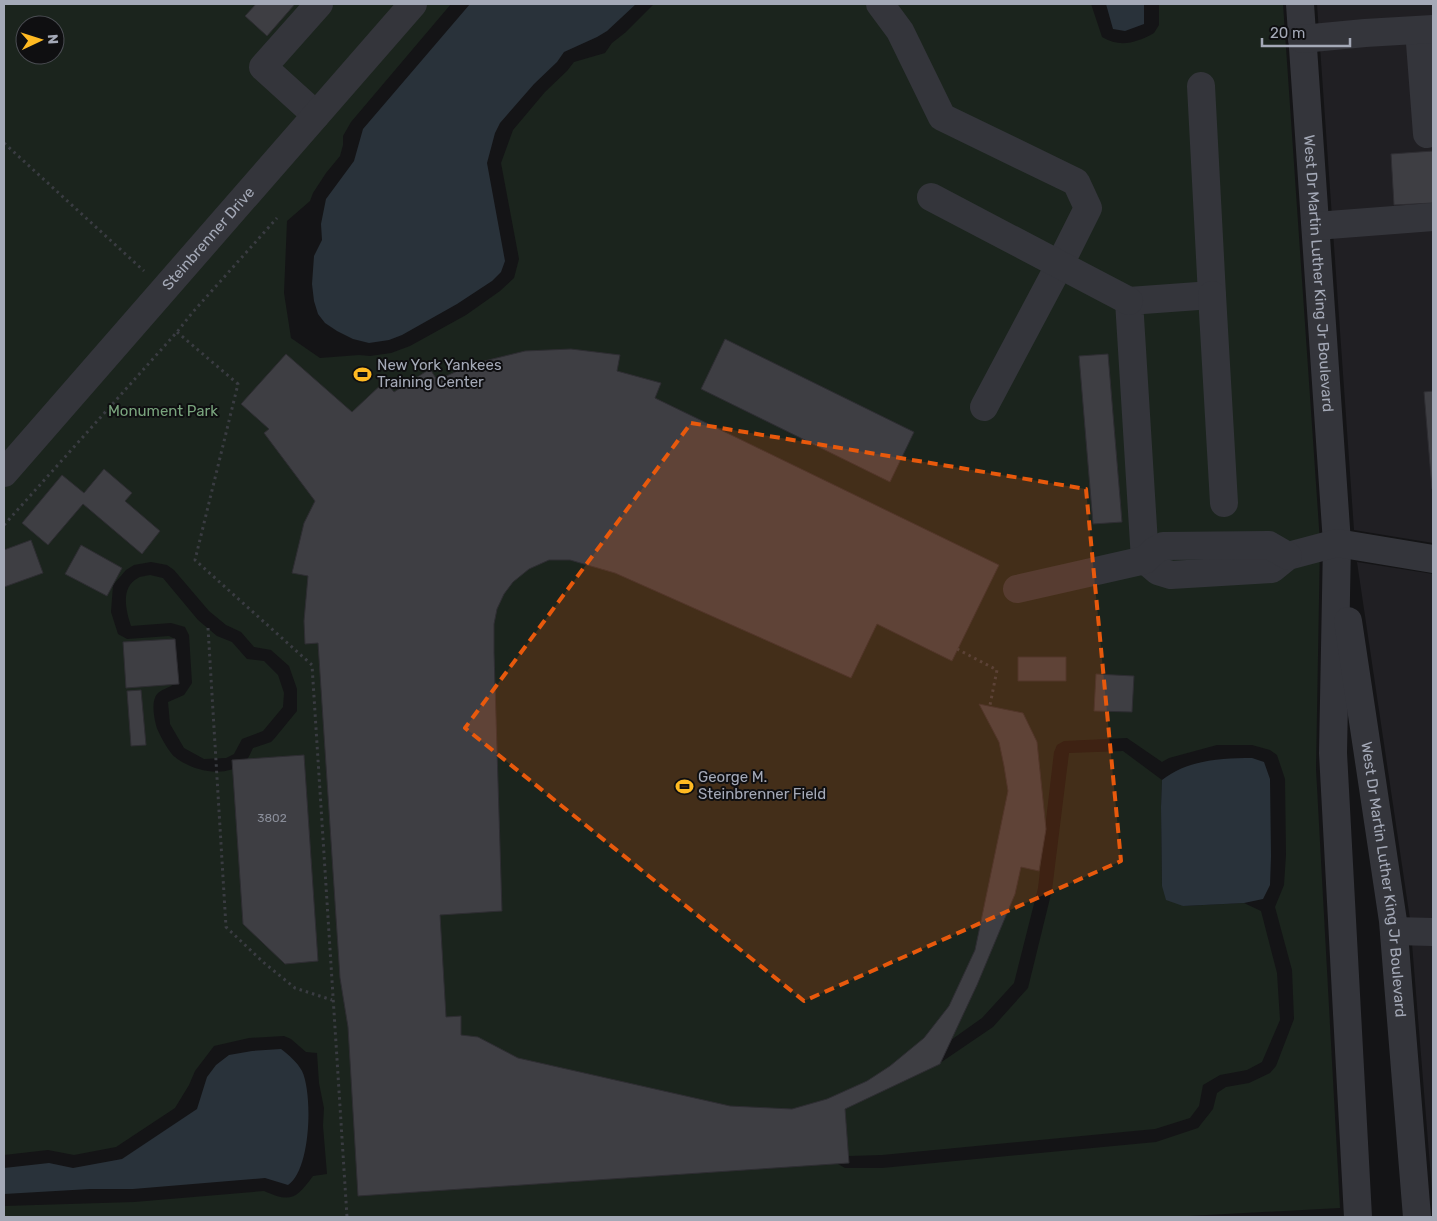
<svg xmlns="http://www.w3.org/2000/svg" width="1437" height="1221" viewBox="0 0 1437 1221" font-family="Rubik,sans-serif">
<rect width="100%" height="100%" fill="#141416"/>
<path fill="#201f23" d="M1317,4h116v539l-79,-13z
M1357,562l76,12v629l-23,-284z"/>
<path fill="#1b241d" fill-rule="evenodd" d="M4,4h447l-100,118 -8,14v9l-3,11 -14,17 -13,20 -3,8 -23,20 -3,72 7,45 29,20 39,-3 11,1 21,-3 19,-7 56,-31 34,-24 14,-13 5,-19 -18,-96 12,-33 32,-38 22,-21 7,-9 31,-9 7,-10 14,-11 28,-28h437l11,33c18,11 34,6 52,-4l5,-8v-21h124l37,538 -4,227 24,439 -170,9h-1166v-11l130,-4 130,-11c27,12 32,8 49,-15l14,-2 -4,-48 1,-18 -5,-25 -2,-30 -11,-1 -15,-13 -7,-3 -35,2 -35,8 -19,25 -6,14 -14,23 -59,39 -42,8 -26,-5 -44,5zM25,25h30v30h-30zM151,562l16,3 7,5 35,41 17,14 15,7 13,15 17,3 18,16 8,23v22l-23,28 -3,3 -18,6c-3,6 -5,12 -10,16 -19,14 -51,7 -68,-7 -5,-3 -18,-26 -19,-32 -2,-8 -4,-20 -1,-27 3,-10 17,-9 23,-18l-3,-41 -6,-3 -42,3 -9,-5 -7,-22 2,-27 13,-15 8,-5zM1127,738l35,24 7,-4 48,-13h35l18,5 7,5 8,24 1,76 -2,30 -9,22 17,63 2,49 -18,47 -6,7 -21,10 -23,4 -9,6 -4,16 -15,19 -42,14 -274,26h-37l-7,-4 11,-1v-7l33,-1 273,-26 35,-11 9,-12 4,-21 17,-10 27,-5 15,-8 18,-42 -3,-47 -16,-62 -17,-8 -61,3 -21,-20 -1,-79 1,-27 -39,-29 -54,2 -17,137 -24,98 -35,39 -53,36 11,-23 31,-22 32,-35 24,-95 16,-136 3,-7 7,-4z
M150,575l13,3 35,42 19,16 15,6 15,17 17,2 14,14 6,18 -1,14 -20,24 -21,8 -8,15 -8,4 -22,1 -20,-11 -14,-24 -2,-22 16,-7 8,-12 -3,-48 -4,-8 -14,-4 -40,3c-5,-15 -11,-39 7,-48 3,-2 9,-2 12,-3z"/>
<path fill="#29323a" d="M470,4h166l-29,27 -10,6 -33,15 -7,10 -23,22 -34,39 -5,10 -8,30 18,98 -4,11 -9,9 -35,23 -55,31 -13,5 -20,3 -16,-4 -16,-8 -12,-8 -7,-9 -4,-13 -2,-17 2,-28 8,-16 -1,-16 5,-25 28,-38 9,-32z
M1106,4h38v20l-19,7 -12,-2z
M1252,758l12,4 6,17 1,77 -1,29 -7,14 -19,4 -61,3 -17,-6 -4,-14 -1,-79 1,-27c25,-20 60,-22 90,-22z
M281,1049c8,6 16,13 21,22 11,23 9,99 -14,114l-23,-7 -132,11h-43l-86,5v-26l45,-5 24,5 49,-9 75,-50 10,-32 9,-12 13,-10 23,-4z"/>
<path fill="#3e3e43" stroke="#2e2d32" d="M256,4h39l-28,32 -22,-20z
M1433,151v52l-39,2 -3,-51z
M725,339l189,93 -24,50 -189,-93z
M571,349l49,6 -3,16 44,12 -6,15 344,167 -47,96 -75,-37 -26,54 -236,-105 -45,-13h-21l-20,9 -16,13 -9,12 -7,15 -3,15v28l8,259 -62,4 6,102 15,-1v19l17,2 40,21 212,48 62,3 35,-10 40,-18 23,-15 34,-28 25,-32 26,-56 33,-159 -4,-25 -5,-24 -20,-38 44,9 14,29 9,87 -7,42 -18,-4 -6,27 -38,91 -37,79 -95,45 4,54 -491,33 -10,-169 -8,-49 -22,-335 -13,1 -1,-23 4,-45 -16,-3 12,-50 11,-22 -51,-68 5,-4 -28,-25 45,-50 66,58 33,-31 9,11 36,-23 7,11 39,-17 49,-12z
M1108,354l14,168 -29,2 -14,-168z
M1433,391v98h-1l-8,-97z
M104,469l28,24 -7,8 35,30 -18,23 -59,-50 -35,41 -26,-22 40,-48 22,18z
M31,540l12,33 -39,14v-37z
M81,545l41,23 -15,28 -42,-22z
M175,639l4,45 -53,4 -3,-46z
M1018,657h48v24h-48z
M1096,674l38,2 -2,36 -38,-1z
M141,690l5,55 -15,1 -4,-55z
M304,755l14,206 -33,3 -42,-40 -11,-164z"/>
<g fill="none" stroke-linecap="round" stroke-linejoin="round">
<path stroke="#3a3c42" stroke-width="3" stroke-dasharray="2.5 4" stroke-linecap="butt" d="M4,143l140,128
M177,332l61,52 -43,176 117,105 35,552
M4,525l173,-193 15,-19 85,-95
M208,628l18,299 37,35 32,26 37,12
M957,649l40,21 -7,35"/>
<g stroke="#34353b" stroke-width="28">
<path d="M880,4l20,27 42,86 134,65 12,26 -28,56 -76,143"/>
<path id="s1" d="M1300,4l37,539 -4,210 25,464"/>
<path d="M1419,30l8,104"/>
<path d="M1302,39l63,-6 68,-4"/>
<path d="M1201,86l11,209 -83,6 16,259 13,11 13,4 101,-6 16,-13 49,-13 96,16"/>
<path d="M316,115l-53,-48 56,-63"/>
<path d="M931,197l198,104"/>
<path d="M1316,226l117,-9"/>
<path d="M1212,295l12,208"/>
<path id="s2" d="M4,473l409,-469"/>
<path d="M1017,589l128,-29 9,-9 9,-5 106,-1 19,11"/>
<path id="s3" d="M1348,621l45,300 24,296"/>
<path d="M1394,931l39,1"/>
</g>
</g>
<path fill="#e8590c" fill-opacity="0.2" stroke="#e8590c" stroke-width="4" stroke-dasharray="10 6" stroke-linejoin="round" d="M691,423l395,66 35,372 -317,140 -339,-273z"/>
<defs>
<symbol id="stadium-bare" viewBox="-9 -9 18 18"><path d="M0-5a6.5 5 0 1 0 0 10a6.5 5 0 1 0 0-10ZM-3.5-1.8h7v3.6h-7Z" fill="#ffba22" stroke="#0f0f11" stroke-width="2.5" paint-order="stroke"/></symbol>
</defs>
<g fill-rule="evenodd">
<use href="#stadium-bare" x="350" y="362" width="25" height="25"/>
<use href="#stadium-bare" x="672" y="774" width="25" height="25"/>
</g>
<g text-anchor="middle" dominant-baseline="central" stroke-width="4" stroke-linejoin="round" paint-order="stroke">
<g font-size="12" fill="#8a8e9a">
<text x="272" y="818">3802</text>
</g>
<g font-size="15" fill="#a4a9b7" stroke="#0f0f11">
<text stroke="none"><textPath href="#s2" startOffset="311">Steinbrenner Drive</textPath></text>
<text stroke="none"><textPath href="#s1" startOffset="270">West Dr Martin Luther King Jr Boulevard</textPath></text>
<text stroke="none"><textPath href="#s3" startOffset="261">West Dr Martin Luther King Jr Boulevard</textPath></text>
</g>
<g font-size="15" fill="#a4a9b7" stroke="#0f0f11" text-anchor="start">
<text x="377" y="365">New York Yankees<tspan x="377" dy="17">Training Center</tspan></text>
<text x="698" y="777">George M.<tspan x="698" dy="17">Steinbrenner Field</tspan></text>
</g>
<g font-size="15" fill="#79a47d" stroke="#0f0f11">
<text x="163" y="411">Monument Park</text>
</g>
</g>
<rect width="1437" height="1221" fill="none" stroke="#a4a9b7" stroke-width="10"/>
<g transform="translate(40 40) rotate(86)"><circle r="24" fill="#0f0f11" stroke="#4b4d53"/>
<path d="M0-4L9 19L0 12L-9 19Z" fill="#ffba22"/>
<text y="-8" font-size="14" font-weight="bold" text-anchor="middle" fill="#a4a9b7">N</text>
</g>
<path d="M1262 38v8h88v-8" fill="none" stroke="#a4a9b7" stroke-width="2.5"/>
<text x="1270" y="38" font-size="15" fill="#a4a9b7" stroke="#0f0f11" stroke-width="4" paint-order="stroke">20 m</text>
</svg>
